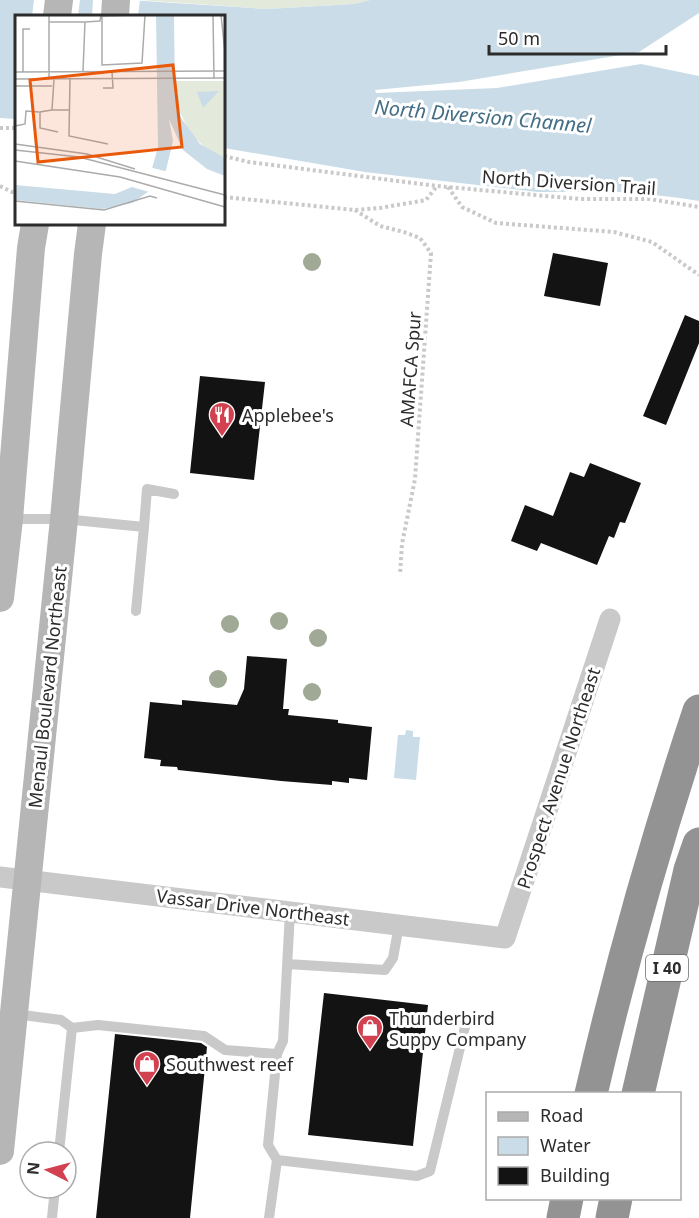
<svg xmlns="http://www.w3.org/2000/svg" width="699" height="1218" viewBox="0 0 699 1218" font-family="'Noto Sans',sans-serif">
<rect width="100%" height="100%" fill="#fff"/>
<path fill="#e3e9db" d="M140,0h230l-16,4 -87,5z"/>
<path fill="#c9dce7" d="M0,0h129l138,9 87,-5 16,-4h329v13l-60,39 -180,30 -84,8 1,3 121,-5 144,-24 58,12v125l-19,-3 -52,-6h-90l-173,-20 -141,-24v-132h-208v103l-16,-1z
M406,730l7,1v6h7l-4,43 -22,-2 4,-43h7z"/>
<path fill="#fff" d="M34,0h46l-2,16h-46z
M93,0h47l-2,16h-46z"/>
<path fill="#131313" d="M553,253l55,10 -8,43 -56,-10z
M685,315l14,6v22l-33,82 -23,-9z
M200,376l65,6 -11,98 -64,-7z
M590,463l51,20 -16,40 -5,-1 -6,16 -5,-2 -12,29 -56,-22 -4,8 -26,-10 14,-36 28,11 17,-44 14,5z
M247,656l40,3 -4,50h6l-1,6 50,5v3l34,4 -5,53 -18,-2v5l-17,-2v4l-51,-4 -103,-11 -1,-3 -17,-1 1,-6 -17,-2 6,-56 32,3v-5l55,5 7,-16z
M324,993l104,12 -15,141 -105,-11z
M115,1034l86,9 6,4 -17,171h-94z"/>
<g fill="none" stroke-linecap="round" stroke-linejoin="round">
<path stroke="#c9c9c9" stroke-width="4" stroke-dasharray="3 3" stroke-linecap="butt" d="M0,128h16
M224,156l25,6 188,24 98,9 45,4h70l49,8
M0,186l12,6h4
M448,187l14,20 34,16 118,9 38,10 47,33
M224,197l131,13 25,-2 46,-8 11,-14
M355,210l25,16 24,6 16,6 11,15 -16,226 -13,65 -2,31"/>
<path stroke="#c9c9c9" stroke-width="10" d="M9,519h55l80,8 -8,84
M144,527l3,-38 27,5
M287,964l98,6 8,-12 6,-33
M15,1014l46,6 11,8 26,-3 106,11 21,14 52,4 6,-13 7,-129
M277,1054l-9,91 9,15 140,16 13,-5 36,-148
M59,1152l13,-124
M52,1218l3,-30
M269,1218l8,-58"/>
<path stroke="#c9c9c9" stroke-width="21" d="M0,877l505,61 105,-319"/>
<path stroke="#b6b6b6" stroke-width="28" d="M57,16l2,-16
M115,16l1,-16
M0,598l9,-79 22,-271 4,-24
M0,1151l64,-632 24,-265 4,-30"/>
<path stroke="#939393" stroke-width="33" d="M591,1094c30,-130 66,-257 108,-383
M638,1094l52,-224 9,-26
M563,1218l4,-20
M612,1218l4,-20"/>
</g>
<g fill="#9fa995">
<circle cx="312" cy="262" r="9"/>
<circle cx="279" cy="621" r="9"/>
<circle cx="230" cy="624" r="9"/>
<circle cx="318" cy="638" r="9"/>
<circle cx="218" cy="679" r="9"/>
<circle cx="312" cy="692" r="9"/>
</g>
<defs>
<symbol id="restaurant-pin" viewBox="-11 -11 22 30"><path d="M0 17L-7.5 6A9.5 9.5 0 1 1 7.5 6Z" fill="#d14150" stroke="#fff"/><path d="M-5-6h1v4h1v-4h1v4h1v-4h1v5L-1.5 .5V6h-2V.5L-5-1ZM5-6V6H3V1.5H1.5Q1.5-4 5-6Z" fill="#fff"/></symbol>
<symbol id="shop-pin" viewBox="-11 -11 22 30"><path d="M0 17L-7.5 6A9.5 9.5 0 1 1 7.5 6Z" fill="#d14150" stroke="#fff"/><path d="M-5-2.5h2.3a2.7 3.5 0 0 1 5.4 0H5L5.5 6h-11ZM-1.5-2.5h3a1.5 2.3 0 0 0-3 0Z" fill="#fff"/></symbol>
</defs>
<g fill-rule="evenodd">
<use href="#restaurant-pin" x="207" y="400" width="30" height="40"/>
<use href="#shop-pin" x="355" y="1013" width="30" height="40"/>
<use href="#shop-pin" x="132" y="1049" width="30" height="40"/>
</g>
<g text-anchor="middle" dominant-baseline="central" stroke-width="6" stroke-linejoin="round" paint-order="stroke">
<rect fill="#fff" stroke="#6b6b6b" stroke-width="1.5" x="646" y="955" width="42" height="26" rx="4.5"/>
<g font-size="16" font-weight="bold" fill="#2c2c2c">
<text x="667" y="968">I 40</text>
</g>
<g font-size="18" fill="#2c2c2c" stroke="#fff">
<text transform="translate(569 182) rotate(4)">North Diversion Trail</text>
<text transform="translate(410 369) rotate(-86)">AMAFCA Spur</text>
<text transform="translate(47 687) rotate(-84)">Menaul Boulevard Northeast</text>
<text transform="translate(558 778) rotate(-72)">Prospect Avenue Northeast</text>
<text transform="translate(253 907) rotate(7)">Vassar Drive Northeast</text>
</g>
<g font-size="18" fill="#2c2c2c" stroke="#fff" text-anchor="start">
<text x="242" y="415">Applebee's</text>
<text x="389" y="1018">Thunderbird<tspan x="389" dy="21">Suppy Company</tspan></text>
<text x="166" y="1064">Southwest reef</text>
</g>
<g font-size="20" font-style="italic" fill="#446e85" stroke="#fff">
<text transform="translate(483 116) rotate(5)">North Diversion Channel</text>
</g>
</g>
<g transform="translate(15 15)">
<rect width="210" height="210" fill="#fff"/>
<path d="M160,66h50v77l-14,-5 -21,-20 -13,-27z" fill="#e3e9db"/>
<path d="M141,0h18l1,81 6,22 19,26 25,14v18l-18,-7 -24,-19 -14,-31 4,22 -7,29 -8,15 -26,18 -30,6 -87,-9v-15l100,9 24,-10 12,-12 7,-25zM204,76l-16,17 -6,-16z" fill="#c9dce7"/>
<path d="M134,152l19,5 -8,15 -7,6 -25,-7 16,-9z" fill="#fff"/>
<path fill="none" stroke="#ababab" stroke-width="1.5" d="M198,0l1,63M206,0l4,37M87,1v49l40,-2 3,-48M87,1l32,-1M34,7h36l-2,49M70,7l15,-1 1,-6M0,57l210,-1M8,57v-43h7M55,63l-1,58 39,8M0,64l210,-1M34,64v-64M39,64l-2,31h17M0,71h37M88,73h10l-1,-16M37,95l-12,2v16l18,4M0,111l10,-2 1,-13 13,1M0,129l72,10 48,15M0,135l64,7 146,38M0,146l105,16 105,30M0,186l89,9 46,-14 7,2M7,210h24"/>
<path fill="#e8590c" fill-opacity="0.15" stroke="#e8590c" stroke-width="3" d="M158,50l9,82 -144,15 -8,-82z"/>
<rect width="210" height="210" fill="none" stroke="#2c2c2c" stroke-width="3"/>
</g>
<rect x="486" y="1092" width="195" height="108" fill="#ffffff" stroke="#ababab" stroke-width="1.5"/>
<rect x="498" y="1112" width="30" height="9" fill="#b6b6b6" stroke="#ababab" stroke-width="1.5"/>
<text x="540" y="1122" font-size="18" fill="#2c2c2c">Road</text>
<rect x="498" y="1137" width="30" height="18" fill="#c9dce7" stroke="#ababab" stroke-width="1.5"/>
<text x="540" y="1152" font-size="18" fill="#2c2c2c">Water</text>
<rect x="498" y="1167" width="30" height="18" fill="#131313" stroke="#ababab" stroke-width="1.5"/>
<text x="540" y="1182" font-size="18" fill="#2c2c2c">Building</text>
<g transform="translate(48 1170) rotate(276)"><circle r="28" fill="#ffffff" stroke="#ababab" stroke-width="1.5"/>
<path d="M0-4.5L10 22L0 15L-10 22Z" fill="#d14150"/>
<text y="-9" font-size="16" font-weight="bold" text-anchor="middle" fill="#2c2c2c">N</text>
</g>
<path d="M489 45v9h177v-9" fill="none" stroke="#2c2c2c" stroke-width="3"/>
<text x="498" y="45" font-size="18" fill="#2c2c2c" stroke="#ffffff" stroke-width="4.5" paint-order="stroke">50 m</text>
</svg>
